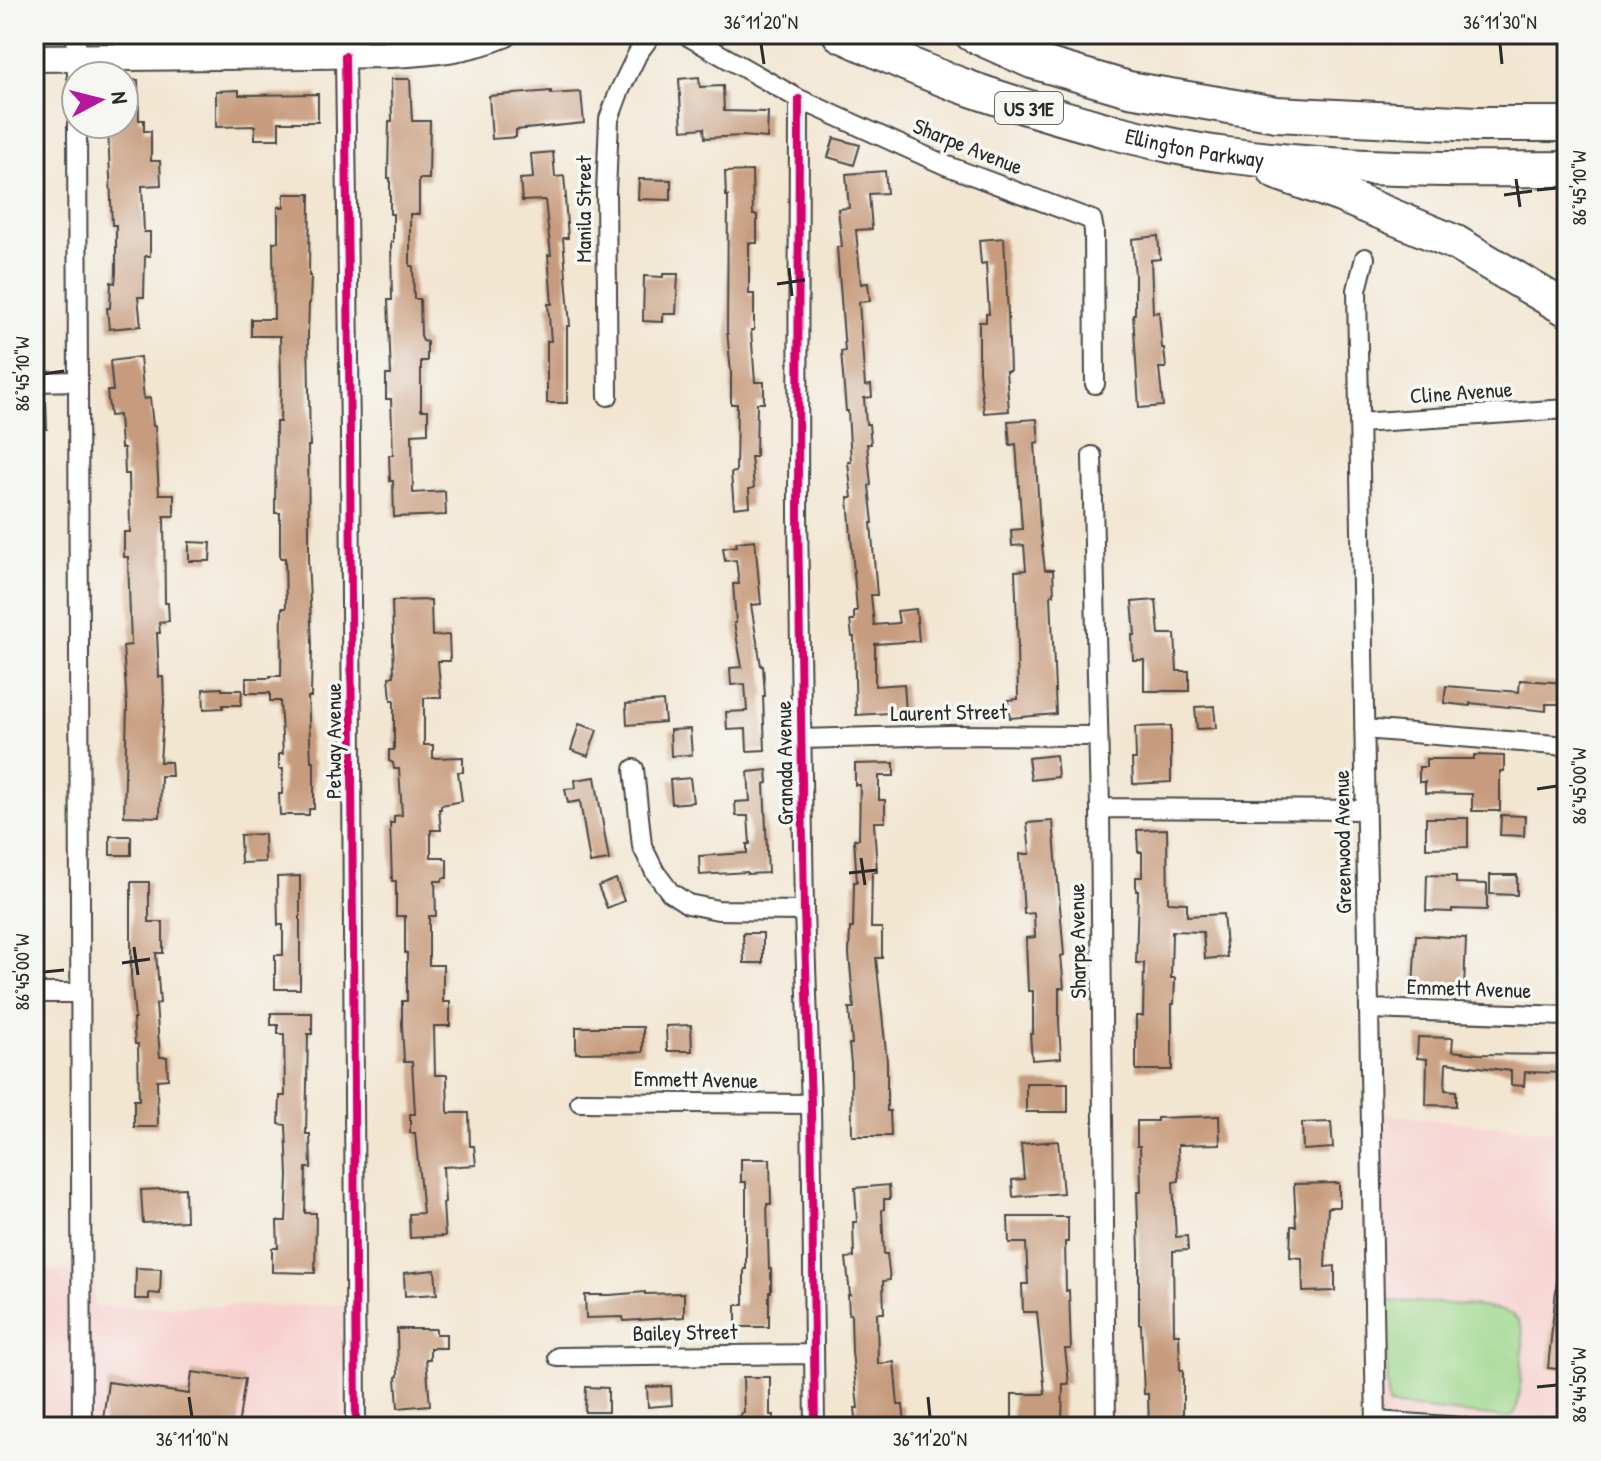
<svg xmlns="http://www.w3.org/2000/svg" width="1601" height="1461" viewBox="0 0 1601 1461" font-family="'Patrick Hand',sans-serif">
<rect width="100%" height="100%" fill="#f6f6f2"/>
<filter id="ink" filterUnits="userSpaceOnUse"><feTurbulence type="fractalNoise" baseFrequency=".0125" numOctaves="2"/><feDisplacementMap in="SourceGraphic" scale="16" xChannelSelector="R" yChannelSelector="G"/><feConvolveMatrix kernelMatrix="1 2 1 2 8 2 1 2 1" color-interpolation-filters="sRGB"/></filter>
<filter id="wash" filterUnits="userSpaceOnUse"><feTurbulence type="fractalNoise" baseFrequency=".006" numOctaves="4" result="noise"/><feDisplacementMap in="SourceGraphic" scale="32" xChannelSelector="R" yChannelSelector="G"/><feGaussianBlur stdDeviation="1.8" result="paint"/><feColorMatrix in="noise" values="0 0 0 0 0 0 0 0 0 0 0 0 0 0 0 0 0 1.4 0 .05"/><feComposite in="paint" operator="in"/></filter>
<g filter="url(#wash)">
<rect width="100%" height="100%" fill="#f2e6d1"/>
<path fill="#f7d0ce" d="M1371,1113l196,20v294h-105l-86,-6z
M92,1270l3,37 248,-2 -1,121 20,1h-328v-156z"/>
<path fill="#9bd68a" stroke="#63805a" stroke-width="2" d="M1386,1301c23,1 114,2 129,16 11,10 8,27 7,41 -1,18 -1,38 -7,55l-7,5 -120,-13z"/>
<g id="blocks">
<path fill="#c79c7e" d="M699,77l1,10 23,-1 1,25 44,1 -1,26 -26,-2 -36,2 -1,-10 -22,2 -3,-51z
M391,79h19l2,42h18l-1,58h-10v35h-9v52h3l1,33h6l1,36 2,6 4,1v19h-6v49h7v23l-16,1 1,59 32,-2 1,24 -52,2 -1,-36h-3l-1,-26h4l-2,-56h-5v-24h5l-3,-75h4l-1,-58h2v-28h-3v-36h-2l1,-57h3z
M124,80h14l1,40h5v11h7v30h9l1,24 -19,1 2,46h6v24h-5l-1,41h-6l3,29 -32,3 -2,-21h3l1,-26 4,1 1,-10v-48h-4l-4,-96h4v-5h12z
M239,90v5l79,-1v28h-39v17h-24v-13l-39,1v-36z
M551,91v3l30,-2 3,31 -68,7v7l-24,2 -3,-43z
M834,138l26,7 -6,20 -26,-8z
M553,152l2,25 9,-1 2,22h-1l3,40h-5l7,88h-3v77h-20v-62h4l-3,-37h4l-4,-49h3l-6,-55 -23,1 -2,-22 13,-1 -2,-24z
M752,171l1,44h4v28h-8v51h5v36h-3l4,52h9v21h-7l-1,54h-5l3,31 -5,1 1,17 -16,2 -3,-35 5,-1 1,-68h-6v-31l-4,-43 1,-134h-2l-1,-24z
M885,171l2,22 -18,1 3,35 -16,1 5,54 7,-1 2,18 -11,1 6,84 6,-1 1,12 -8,1 2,26h3l2,20h-4l4,41 -2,1 4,37h-2l6,72h-6l3,30 25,-2 -2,-12 19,-2 3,32 -44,3v42l29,-2 2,28 -50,3 -2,-78h-2l-2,-17h4v-9h3l-9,-113h4l-4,-36h3l-3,-51h-2l-5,-59 4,-1 -8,-104h5l-4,-38 11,-1 -3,-34z
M639,179l32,1v20l-33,-1z
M284,194h26l-1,82h2l-1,27h-1l-1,32 2,111h-2l1,87v25h-1l4,86 -1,53h-3l3,64h3v48h-5v6h-29l-1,-21h3l1,-25h-4v-15h4l-3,-53h-10v-8h-24v-15h24v-2h11l1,-68h4l-1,-50h-5v-45h-5l1,-91h4l1,-40 -1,-46h-29v-17h23l-1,-77h5v-35h6z
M1158,236l2,23 -9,1 2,53 6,-1 3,36h2l2,20h-7l4,38 -24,2 -6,-94h2v-38l-3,-37z
M1004,238l4,76 2,57h-4l3,40 -25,2 -5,-41v-50h7v-8h3l-3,-51 -5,1 -2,-24z
M663,274h15l-2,40h-13v8l-20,-1 1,-45 19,1z
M140,357l4,42 6,-1 3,28h2l4,68h15v22h-10l1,87h3l1,18 -10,1 1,11h-3l2,44h4l1,25 -4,60h11l1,14h-11l-1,41 -36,-1 3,-110 -4,-60 8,-1 -3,-88h-4v-25h6l-1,-58h-4l-1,-26h-3l-2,-33 -9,1 -3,-25h6l-3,-30z
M34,402h12l1,27h-13z
M1037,419l2,23 -4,1 5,85 5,42h8l1,25h-3l5,119 -46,4 -2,-18 10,-1 -1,-52h1l-3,-76 11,-1 -2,-25 -12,1 -1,-16 11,-1 -6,-85 -6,1 -2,-24z
M755,540l6,64 -10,1 10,61h2l2,30h-2l2,54 -18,1 -1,-22 -19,1 -1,-18 21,-1 -2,-27 -14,1 -1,-17 12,-1 -8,-44h2l-3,-39h6l-3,-24 -11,1 -2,-13 14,-2 -1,-4z
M189,542l22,1 -1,18h-21z
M431,600l1,36 17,-1 1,26h-12l3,36 -17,1v47h9v13l30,-1v15h-5l4,29 -21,4v4h-2l2,21h-10v27h13v2h3v19h-4l-1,3h-7l1,35h-7v49h14v37h7v24h-16l1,49h12l1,38h21l1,33h4l2,19 -33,2 2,35 -2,1 2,33 -35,2 -1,-24 14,-1 -8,-80h-5v-19h5l-3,-52h-8l-2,-37v-24h5v-48h-2v-37h-9v-35h-4l-2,-58h4v-7l8,-1 -3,-46h-5l-1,-6 -4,-2v-11h5v-50h-3l-2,-23 5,-1 -2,-75z
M1156,600l3,34h16l2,37h12v20h-45v-31h-11l-1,-25h3l-3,-33z
M1520,680l47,3v21h-21v7l-76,-8v3l-26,-3 2,-17 73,6z
M222,688v2h20l-1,15h-18v3l-19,1 -1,-20z
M663,701l2,21 -38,3 -1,-21z
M1214,706l2,22 -19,1 -2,-22z
M579,724l18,6 -9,26 -17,-6z
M1171,726v56l-38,2 -1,-25h4l-1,-32z
M690,729l2,26 -21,1 -1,-26z
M1056,755l2,22 -27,3 -3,-22z
M1474,755l30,1v15h-4v40h-28v-17l-47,-1v-11h-6v-15h7v-8h48z
M894,763v13h-15v24h6v22h-11l3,50h-5l-1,56h11v30h-6l11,103v50h3l1,25h-39l-1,-72 -2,-20h3l-3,-36h5l-5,-54 1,-26h3l1,-46h3l-3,-43h5l1,-54h-5v-21z
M767,770l1,13 -4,1 4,89 -21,1v-2l-47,3 -1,-19 48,-3v-9h3l-2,-28h-12l-1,-14 15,-1 -2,-29z
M595,777l14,83 -19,3 -10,-62 -12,2 -3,-14 11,-1 -1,-8z
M690,778l3,24 -21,2 -2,-24z
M1501,815l24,1 -1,20 -24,-1z
M1426,818h42v29l-42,1z
M1053,821l11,134 -3,1 3,32h-5v34l2,36 -29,2 -2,-26h3v-43h-5l-2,-53 9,-1 -1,-24 -10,1 -4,-60h10l-3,-31z
M1167,829l1,73 19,1v13l36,-2 4,43 -22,2 -2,-27 -31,-1 -1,47h4l-1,26h-2v66h-36v-54h7l1,-53h-8l2,-72h-2v-14h6v-25h-4l-1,-22z
M264,834l1,28 -24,1 -1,-28z
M110,836h21v19h-21z
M1427,875l29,1v7l31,1v26l-35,-1v3l-26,-1z
M1490,875h27v20l-27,-1z
M300,876v113h-25v-34h8v-30h-5l-1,-48z
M616,879l8,22 -17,7 -9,-22z
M131,882h18v40h14v31h-7l4,50 -4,1 4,53h7l1,22 -11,1 1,47h-24v-27h5l-1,-56h-3l-2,-25h2l-4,-43z
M743,933h20v30h-19z
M1416,935l50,3 -2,51 -51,-2z
M271,1013h41v21h-4l-2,100h4l1,34h-5l-1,45h11l-1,60 -43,-1v-24h6l-1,-27h9l2,-45 -2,-51 -7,-1 1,-28h5l-1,-62h-6v-9h-7z
M691,1025l1,26h-25l-1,-25z
M576,1027h67v25l-67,1z
M1418,1037l35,1 -1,13 26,3 89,1v18l-42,-1 -1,14 -13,-1v-14l-65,-8 -1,27 11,1v15l-30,-1 1,-46 -10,-1z
M1026,1083h42v29h-42z
M1219,1116l1,28 -42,1 1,36 -6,1 3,55 11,-1 1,14 -15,1 1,83h5l1,36h3v57h-34l-1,-33h-4l-3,-70h-2v-71l-2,-61h4l-1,-46h-3v-25h20v-3z
M1331,1122l2,26 -30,2 -1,-27z
M1058,1141l5,52 -50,4 -1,-17 12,-1 -3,-35z
M741,1159h29l1,45h-4l2,65h2v23h-2v35h-33v-22h8v-36h2v-87h-5z
M1339,1183v24h-11l-3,60 10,-1v25l-32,1 -1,-34 -12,-1 1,-31h5l-2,-42z
M889,1185l1,14h-6v10l-2,1 2,44h3l3,26 -7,1 1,32h-7l1,51 16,-2 4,43h5l2,19 -48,3 -2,-19h3l-6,-56 -1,-38h-2l-1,-19h2l-4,-37 8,-1 -1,-35h4l-2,-34z
M185,1188l1,33 -43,2 -2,-33z
M1008,1217h60v25h-3l1,49 3,-1 2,59h-6l4,35h-6l-1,39h-50v-29h33l-8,-82h-14l-1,-28h6l-2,-41h-17z
M136,1268l25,1 -1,25 -11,-1v6h-14z
M435,1270l2,24 -32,2 -1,-23z
M1558,1270l9,1v99l-19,-2z
M645,1292v2l39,-1v24l-60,4 -1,-4 -37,1 -1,-23h25z
M397,1329h39v5h10v14h-16v11h-4l4,46 -32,3 -2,-31 2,-1z
M192,1372l53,7 -7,48h-136l6,-45 81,12z
M743,1377h27v38h4l-1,12h-33l1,-14h3z
M671,1386l1,19 -24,2 -1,-20z
M586,1387l22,1v24h-23z"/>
</g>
</g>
<g filter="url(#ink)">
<use href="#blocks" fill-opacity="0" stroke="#494744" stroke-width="2"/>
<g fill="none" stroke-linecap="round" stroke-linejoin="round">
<defs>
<path id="street" d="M76,34l1,42
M684,34l115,65 146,66 147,55 2,11 1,153
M345,56l5,379 6,992
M799,99l-1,417 6,395 7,193 4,323
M77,124l5,1303
M1365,258l-8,32 19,1137
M34,382l44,-1
M608,396l-2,-203 3,-74 10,-27 19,-39 14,-19
M1359,423l208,-14
M1092,456l8,352 6,619
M1364,729l203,17
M801,739l149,-4 147,1
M634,769l8,77 13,26 15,20 18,12 30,6 86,1
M1100,808l266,2
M34,993h46
M1369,1009l198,7
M580,1102l231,2
M558,1357l255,-3
M1376,1421l86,6"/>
<path id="secondary" d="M34,58l357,-4c39,-2 77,-5 113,-20"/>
<g id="highway">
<path id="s1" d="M840,34c44,20 88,40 134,56 43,15 85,27 128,39 41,10 83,21 125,26 113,15 227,15 340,14"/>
<path d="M972,34l60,27 97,28 147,25 200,10h91"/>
<path d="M1276,172l65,23 115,48 111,66"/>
</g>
</defs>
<use href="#street" stroke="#494744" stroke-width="22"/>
<use href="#secondary" stroke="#494744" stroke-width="30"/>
<use href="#highway" stroke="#494744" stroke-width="38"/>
<use href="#street" stroke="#fff" stroke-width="18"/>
<use href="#secondary" stroke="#fff" stroke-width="26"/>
<use href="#highway" stroke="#fff" stroke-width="34"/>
<defs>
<path id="cycleway" d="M345,56l5,379 6,992
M799,99l-1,417 6,395 7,193 4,323"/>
</defs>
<use href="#cycleway" stroke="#f6f6f2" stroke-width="13"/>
<use href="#cycleway" stroke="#d6006c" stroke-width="8"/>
</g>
</g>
<path fill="none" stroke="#2b2b2b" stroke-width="3" d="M761,44l3,20M1500,44l2,20M1516,179l4,28M1537,190l20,-2M1504,195l28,-4M789,268l3,28M777,284l28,-4M44,374l20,-3M1537,789l20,-3M861,858l4,27M849,873l28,-3M134,947l4,28M122,963l28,-4M44,972l20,-2M1537,1387l20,-2M189,1397l3,20M928,1397l2,20"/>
<g text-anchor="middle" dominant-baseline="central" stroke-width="7" stroke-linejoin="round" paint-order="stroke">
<rect fill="#f6f6f2" stroke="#686867" stroke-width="2" x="995" y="92" width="68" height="32" rx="6"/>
<g font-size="20" font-weight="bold" fill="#2b2b2b">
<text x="1029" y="108">US 31E</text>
</g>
<g font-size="22" fill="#2b2b2b" stroke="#f6f6f2">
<text transform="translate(968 146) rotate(22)">Sharpe Avenue</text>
<text stroke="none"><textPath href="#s1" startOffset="374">Ellington Parkway</textPath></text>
<text transform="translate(583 209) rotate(-90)">Manila Street</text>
<text transform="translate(1461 392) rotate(-4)">Cline Avenue</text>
<text transform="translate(949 712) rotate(-1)">Laurent Street</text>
<text transform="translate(333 741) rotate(-90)">Petway Avenue</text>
<text transform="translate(784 763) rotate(-91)">Granada Avenue</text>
<text transform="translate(1342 842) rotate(-91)">Greenwood Avenue</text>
<text transform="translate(1077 941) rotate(-91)">Sharpe Avenue</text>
<text transform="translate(1469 988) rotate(2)">Emmett Avenue</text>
<text transform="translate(696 1079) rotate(1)">Emmett Avenue</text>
<text transform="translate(685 1332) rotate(-1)">Bailey Street</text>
</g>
</g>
<rect width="1601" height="1461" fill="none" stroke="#f6f6f2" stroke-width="88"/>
<g transform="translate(100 100) rotate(83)"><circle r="38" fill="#f6f6f2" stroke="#a5a5a2" stroke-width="2"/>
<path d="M0-6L14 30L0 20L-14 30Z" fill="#b5179e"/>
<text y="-12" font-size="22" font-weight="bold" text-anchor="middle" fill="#2b2b2b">N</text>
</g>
<rect x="44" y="44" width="1513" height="1373" fill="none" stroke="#2b2b2b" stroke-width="3"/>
<g font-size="20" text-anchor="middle" fill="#2b2b2b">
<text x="761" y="29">36°11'20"N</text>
<text x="1500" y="29">36°11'30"N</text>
<text transform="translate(1579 188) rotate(-90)" y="7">86°45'10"W</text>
<text transform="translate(22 374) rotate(-90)" y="7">86°45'10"W</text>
<text transform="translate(1579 786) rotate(-90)" y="7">86°45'00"W</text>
<text transform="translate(22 972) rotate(-90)" y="7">86°45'00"W</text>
<text transform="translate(1579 1385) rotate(-90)" y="7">86°44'50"W</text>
<text x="192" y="1446">36°11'10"N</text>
<text x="930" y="1446">36°11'20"N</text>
</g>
</svg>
